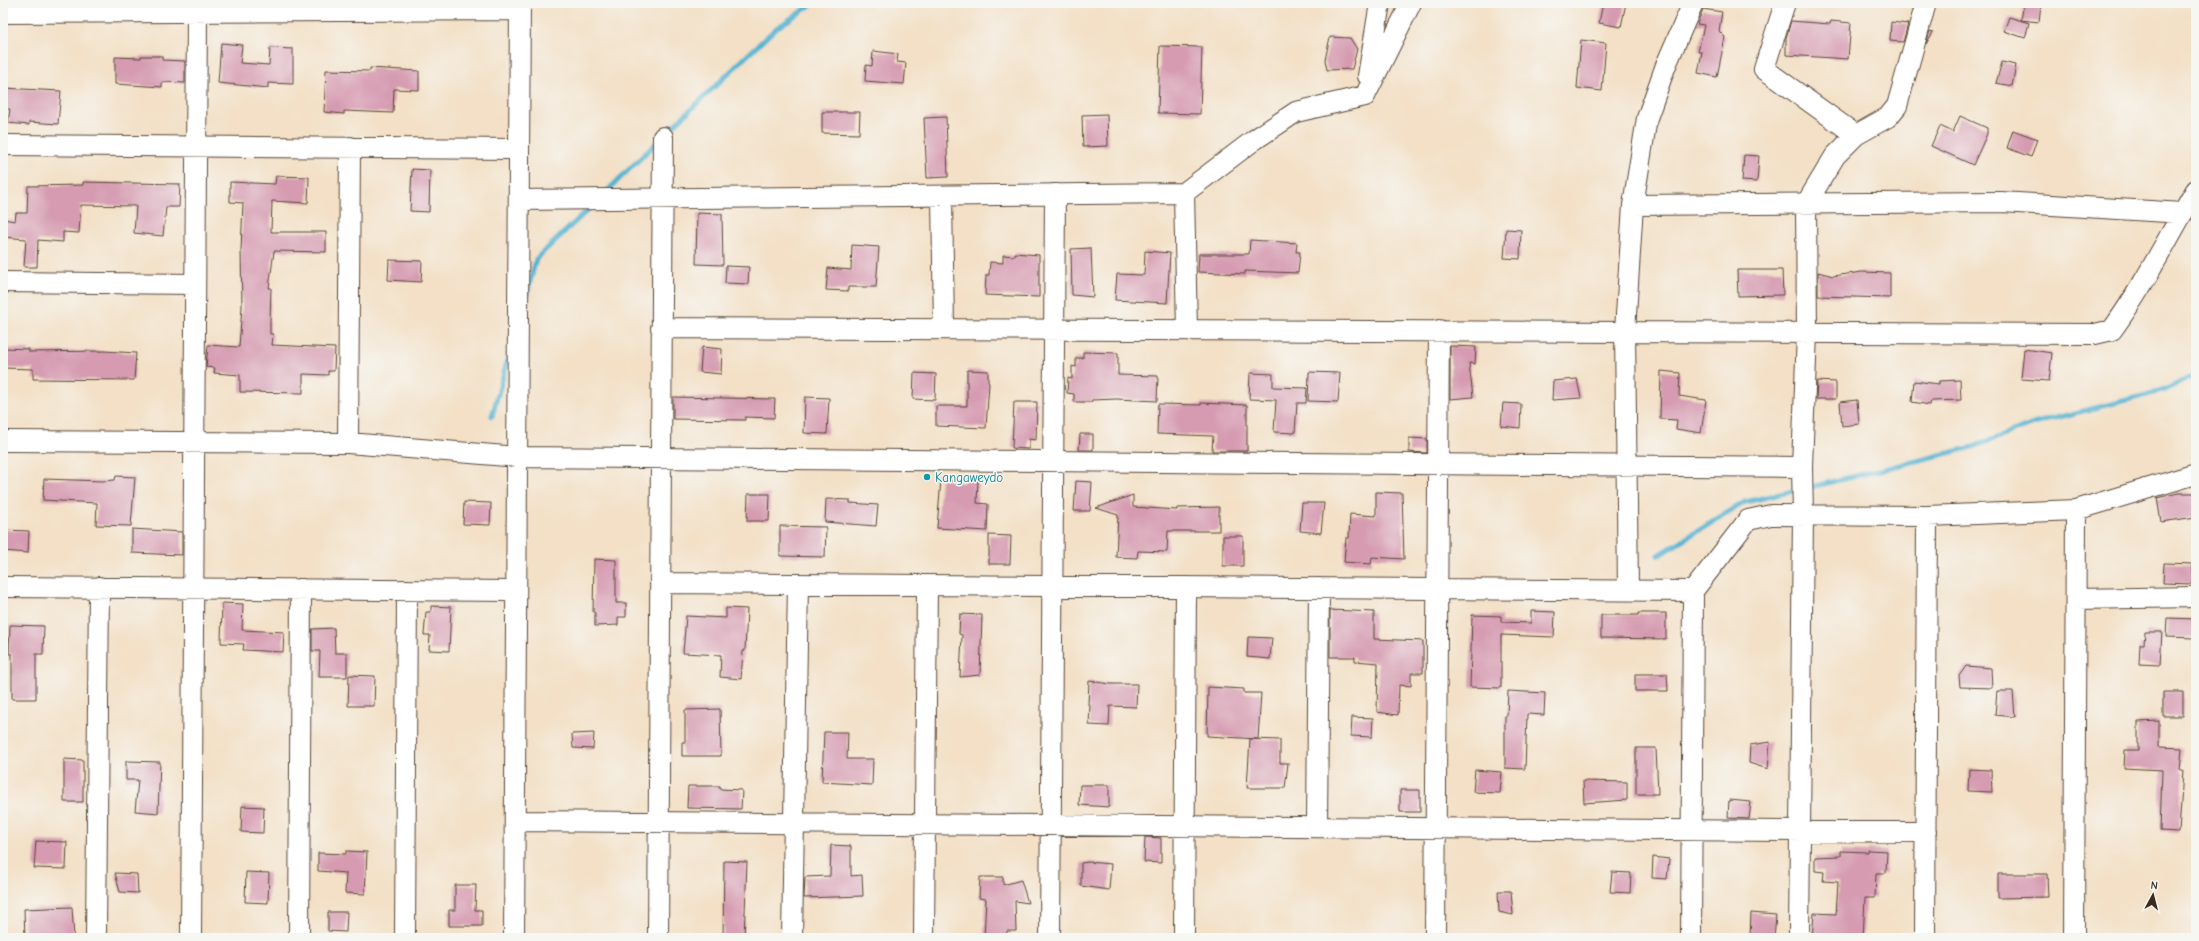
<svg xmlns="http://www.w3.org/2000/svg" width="2199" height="941" viewBox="0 0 2199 941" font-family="'Comic Neue',sans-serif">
<rect width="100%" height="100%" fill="#f6f6f2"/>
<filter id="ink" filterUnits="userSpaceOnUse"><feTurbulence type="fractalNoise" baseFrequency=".025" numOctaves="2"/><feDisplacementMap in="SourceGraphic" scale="8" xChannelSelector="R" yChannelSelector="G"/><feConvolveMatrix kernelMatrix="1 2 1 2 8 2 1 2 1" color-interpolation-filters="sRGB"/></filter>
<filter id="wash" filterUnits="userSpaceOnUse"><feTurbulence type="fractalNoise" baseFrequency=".012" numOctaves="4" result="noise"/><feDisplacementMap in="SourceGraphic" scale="16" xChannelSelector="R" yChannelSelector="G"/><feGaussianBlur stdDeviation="0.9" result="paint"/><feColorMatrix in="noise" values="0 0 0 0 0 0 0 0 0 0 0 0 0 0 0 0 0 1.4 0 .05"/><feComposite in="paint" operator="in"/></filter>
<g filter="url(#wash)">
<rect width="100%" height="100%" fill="#f3e0c6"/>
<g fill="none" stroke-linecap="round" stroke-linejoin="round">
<path stroke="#54b3d2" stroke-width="5" d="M665,134l110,-105 39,-26
M605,193l52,-51
M527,294l9,-35 57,-54
M492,416l17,-61
M1807,488l166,-41 63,-24 126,-32 34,-16
M1659,555l86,-53 53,-12"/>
</g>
<g id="blocks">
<path fill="#d69bb1" d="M1603,3h23l-5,24 -22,-4z
M2024,3h17l-2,19 -18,-2z
M1703,9l19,3 -3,19 6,6 -8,40 -19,-4 4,-21h-4l6,-27 -7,-1z
M2009,17l20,6 -4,15 -21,-7z
M1791,21l39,3 1,-3 20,2 -3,36 -62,-4v-17z
M1891,22l17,2 -5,18 -13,-1z
M1930,31l3,1 -7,12z
M1330,37l20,1 7,11 -5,20 -25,1 -2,-10z
M1581,40l25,3 -4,48 -25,-3z
M221,43l21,2 -2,18 29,2 1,-17 23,1v35l-25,-1v5l-50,-5z
M1160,46l42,1 -2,67 -42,-1z
M873,51l25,3 -1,8 9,1 -2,21 -39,-3 1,-16 6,1z
M141,56h21v4l23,1v22l-23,-1v5l-47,-3v-27l26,1z
M2002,62l14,3 -4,21 -16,-3z
M370,68l49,3v19l-25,-1 -1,24 -49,-2v3l-20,-2 2,-42 44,1z
M3,88l58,3 -3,33 -29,-2v3l-21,-2 2,-14h-7z
M822,112h38l-1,22 -37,-1z
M1107,114l1,32 -25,1 -1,-32z
M1960,116l27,12v6l-14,31 -42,-19 9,-20 13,6z
M946,117l2,60 -21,1 -3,-60z
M2013,130l24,9 -6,18 -24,-9z
M1744,155l15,1 -2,26 -15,-1z
M412,169l18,1 -1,42 -19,-1z
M276,176l33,1 -1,26 -36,-2 -1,31h55v20l-52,-1 -5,37h2l-1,33v13h3l-1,11 63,3 -1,23h-6v4l-25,-1v19l-63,-1v-17l-26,-2 1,-5 -9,-1 2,-22 31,2 3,-40 -1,-57 2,-47 -13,-1v-20l45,2z
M83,182l97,2 -1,23h-13l-3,29 -29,-3 2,-27 -55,-1 -2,28 -16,-1v10l-25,-2 -1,27h-13l2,-28 -23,-2v-18l12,2 1,-8h11l1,-27 55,-1z
M697,213l25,1 1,51 -27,-1z
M1506,229l15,1 -1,29 -16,-1z
M1250,240l47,3 -1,9h4l-2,21 -53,-2v3l-47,-2 1,-18h50z
M852,245l27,2 -3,40h-28v4l-22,-1 2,-22 23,2z
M1091,248l2,49 -21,-2 -1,-46z
M1145,251l25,2 -3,50 -52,-3 2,-26 27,1z
M1015,253l24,2v42l-54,-2 1,-20h3l1,-13 13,1v-8l12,1z
M389,260l33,1 -1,21 -33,-2z
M726,266l23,1 -1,17 -23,-1z
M1737,270h45l1,25 -45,1z
M1818,272l15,4 29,-4 28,1v25l-72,-2z
M1450,346l26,1 -1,17 -6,-1 4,34 -23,2z
M702,347l20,2 -1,25 -21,-2z
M3,348l26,1v3l75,-1 32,2 -2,27 -101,-1v-10l-30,-1z
M2024,349l28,4 -3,28 -28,-2z
M1083,352l35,1v22l40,1 -1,25 -40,-2 -25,1 -1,2h-17v-8l-7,-1 1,-15 4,1v-13l4,1v-9h7z
M967,370l21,1v11l1,1 -3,45 -50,-2v-20h31z
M1661,371l19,2 -1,23 27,4 -5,33 -25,-4 1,-9 -17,-1z
M1309,372l31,1 -2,29 -30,-1z
M914,373l22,1 -1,26 -22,-1z
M1250,373l23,1v13l34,1 -1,15h-9l-2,30 -21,-1 2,-32 -27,-1z
M1577,379l4,19 -29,2 1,-19z
M1960,380l1,20 -30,1 -1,4 -18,-3 2,-21 25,3v-3z
M1817,381l19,1v17h-20z
M673,397l102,2 -1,19 -29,-1v3l-72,-1z
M805,397l24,1 -2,36 -23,-1z
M1857,400l2,24 -17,2 -2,-24z
M1014,402h23l-1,38 -7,-1v10l-17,-1z
M1201,403l46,2v46h-35l1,-15 -56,-2 1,-30 43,1z
M1503,403l18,1 -1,24 -19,-2z
M1080,434h13v16h-14z
M1409,438l18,1v14l-18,-1z
M116,476l19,1 -4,49 -35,-1 1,-22 -54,-3 1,-21 59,2 12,-1z
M941,479l22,4v-4l15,1 -1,23 11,1 -1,27 -50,-3z
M1076,481l16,1 -2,29h-16z
M1376,492l26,1 2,66 -32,-2 -1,7 -27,-2 2,-24h3l1,-24 26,2z
M2178,493h18v24l-35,5 -4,-24z
M748,494h22l-1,27h-22z
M1133,495v12l44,3v-2l42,-1v24h-51l-1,21 -29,-1 -1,7 -21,-1 2,-42 -22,-7z
M826,499l24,1v3l28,2 -2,21 -51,-4z
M464,502l27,1 -1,22 -27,-1z
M1302,503h22l-3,30 -21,-2z
M780,526l46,1 -1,30 -45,-1z
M132,529l50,3v23l-50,-2z
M4,530l25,1 -1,22 -25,-2z
M989,535l22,1 -1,28h-21z
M1223,536h20v30h-20z
M594,559l22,1v43h10v14h-8v8l-23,1v-13l-2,-1z
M2164,563l29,1 -1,20 -29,-1z
M222,603l21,1 -1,26 42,2 -1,20 -40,-2 1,-6 -23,-1z
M431,606l20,1 -2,44 -20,-1 1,-15h-6l2,-23h5z
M726,608l21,1 -2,42h-2l-2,28 -21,-2 1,-22 -38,-2 3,-37 40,2z
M1330,610l44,2v27l49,2v32h-12v13l-12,-1 -1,30 -21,-3 1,-49 -23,-2v-4h-25z
M1531,611l24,1 -1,25 -53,-2v53l-31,-1 2,-72 29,1v6l30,1z
M1638,613h28v26l-65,-1v-23h37z
M960,614l22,1 -2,60 -20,2 2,-42 -3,-1z
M2167,618l29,1v19l-30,-1z
M10,625l34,1 -1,28h-7v45h-24v-45h-3z
M334,628l1,25h12v24h-28l1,-26h-8v-22z
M2145,632h17l-2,33 -21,-1 1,-20h4z
M1248,637l24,1 -2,21 -23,-2z
M1966,666l25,2 1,20 -32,-1 -1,-11z
M1635,674h32l1,17h-33z
M349,675l26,1 -1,30h-26z
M1089,681l22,3h26l-1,23 -26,-1 -1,20 -20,-1 1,-20h-2z
M1208,687l36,2v4h17l-3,46 -51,-3z
M1508,691l37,2 -1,22 -17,-1 -2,55 -20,-1v-52h2z
M1997,691h16l2,26 -20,-2z
M2163,692h20v24h-20z
M720,709l1,47h-39v-14h3v-32z
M1352,717l21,1 -1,19 -21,-1z
M2159,721v26l23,1 -2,23h3l-4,61 -19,-1 2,-61 -38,-2 1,-18h13v-28z
M824,732h24l-1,27h26l-1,26 -50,-3z
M594,733l-1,16 -20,-1 -1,-14z
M1250,739l30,1v23h8l-3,25h-38z
M1770,742l-2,27 -19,-6 1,-18z
M1636,748h20l2,46h-22z
M64,759l19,1v42h-19z
M126,761l34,1 -2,51 -23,-2 3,-31h-12z
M1969,769l22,1 1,22 -24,-1z
M1475,770l27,2 -2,21 -27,-1z
M1583,781l44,1v18l-43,3z
M1080,785h29v22l-30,-2z
M688,786h32v3l22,1 -1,19 -54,-1z
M1400,790h20v22h-20z
M1729,800l22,2 -2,17 -21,-1z
M242,806l22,1 -1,26 -22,-1z
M1145,837l16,1v25l-17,-1z
M36,841l31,1 -1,27 -32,-1z
M831,845l20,1v30l11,-1 1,21 -59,2 1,-21 25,-1z
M1868,850l19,1 -1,22h-10l-1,25h-10l-2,40h-51l2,-25 22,1 2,-32 -15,-1 1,-9 -9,-1v-14l26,-1v-5l27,1z
M346,851l21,1 -2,42 -20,-1 1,-20 -28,-2v-18l28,1z
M1653,857l16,2 -2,20 -15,-1z
M724,861l23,1 -3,76h-21z
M1088,862l23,2 -2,26 -28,-4v-23z
M246,872l23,1 -1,30 -23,-1z
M1612,872l19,1 -1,20 -20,-1z
M115,873l22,1 1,19 -18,-1z
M1998,874h49l1,23 -50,1z
M980,877h23v8l18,-5 7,23 -13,-2 1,30h-9l-1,7h-22l2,-39 -7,-1z
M455,885h21l-1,25h7v16h-33v-16h6z
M1498,891h13l2,24 -14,-3z
M72,907l2,31h-49l-1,-29z
M328,912h19l-1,20 -18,-1z
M1751,913l25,2 -2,23h-24z"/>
</g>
</g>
<g filter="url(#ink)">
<use href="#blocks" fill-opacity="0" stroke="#574537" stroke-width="1"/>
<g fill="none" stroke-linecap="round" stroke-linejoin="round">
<defs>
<path id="minor" d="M1785,3l-21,66 92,66
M3,13l517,-3
M1368,76l12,-73
M3,145l516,4
M1184,193l3,137
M942,196l2,133
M519,200l665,-7 70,-53 42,-28 69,-16 46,-93
M1633,205l368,-3 182,11
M3,282l192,2
M661,328l1434,6 17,-4c32,-44 56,-93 84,-140
M3,441l345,2 169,14 1285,10
M348,443l2,-296
M660,583l1033,8
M3,587l513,4
M1628,590l-3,-259 8,-126 14,-87 19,-53 27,-62
M2076,599l120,-2
M515,821l1411,11
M1317,827l2,-239
M96,938l3,-351
M191,938l6,-926
M299,938l2,-349
M405,938l2,-348
M514,938l6,-935
M658,938l5,-801
M792,938l6,-354
M924,938l3,-353
M1050,938l5,-744
M1184,938l2,-351
M1435,938l4,-608
M1691,938l2,-347 55,-71 23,-5 156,1 149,-6 120,-36
M1799,938l4,-424 -1,-47 5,-135 -1,-128 29,-48 21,-21 32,-18 9,-11 29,-103
M1925,938l2,-422
M2074,938l2,-428"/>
</defs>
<use href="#minor" stroke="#574537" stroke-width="22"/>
<use href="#minor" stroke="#fff" stroke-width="20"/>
</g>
</g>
<circle fill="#0f9aa8" stroke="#f6f6f2" stroke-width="1.5" cx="927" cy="477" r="4"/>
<g text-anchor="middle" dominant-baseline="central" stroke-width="3" stroke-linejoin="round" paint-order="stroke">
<g font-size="13" fill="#0d838f" stroke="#f6f6f2" text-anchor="start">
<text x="935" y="477">Kangaweydo</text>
</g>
</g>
<rect width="2199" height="941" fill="none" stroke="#f6f6f2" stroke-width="16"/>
<g transform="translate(2153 895) rotate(7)" stroke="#f6f6f2" stroke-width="3" paint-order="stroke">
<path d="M0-3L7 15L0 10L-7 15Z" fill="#3b2a1e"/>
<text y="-6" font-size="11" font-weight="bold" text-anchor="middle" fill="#3b2a1e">N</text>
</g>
</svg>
